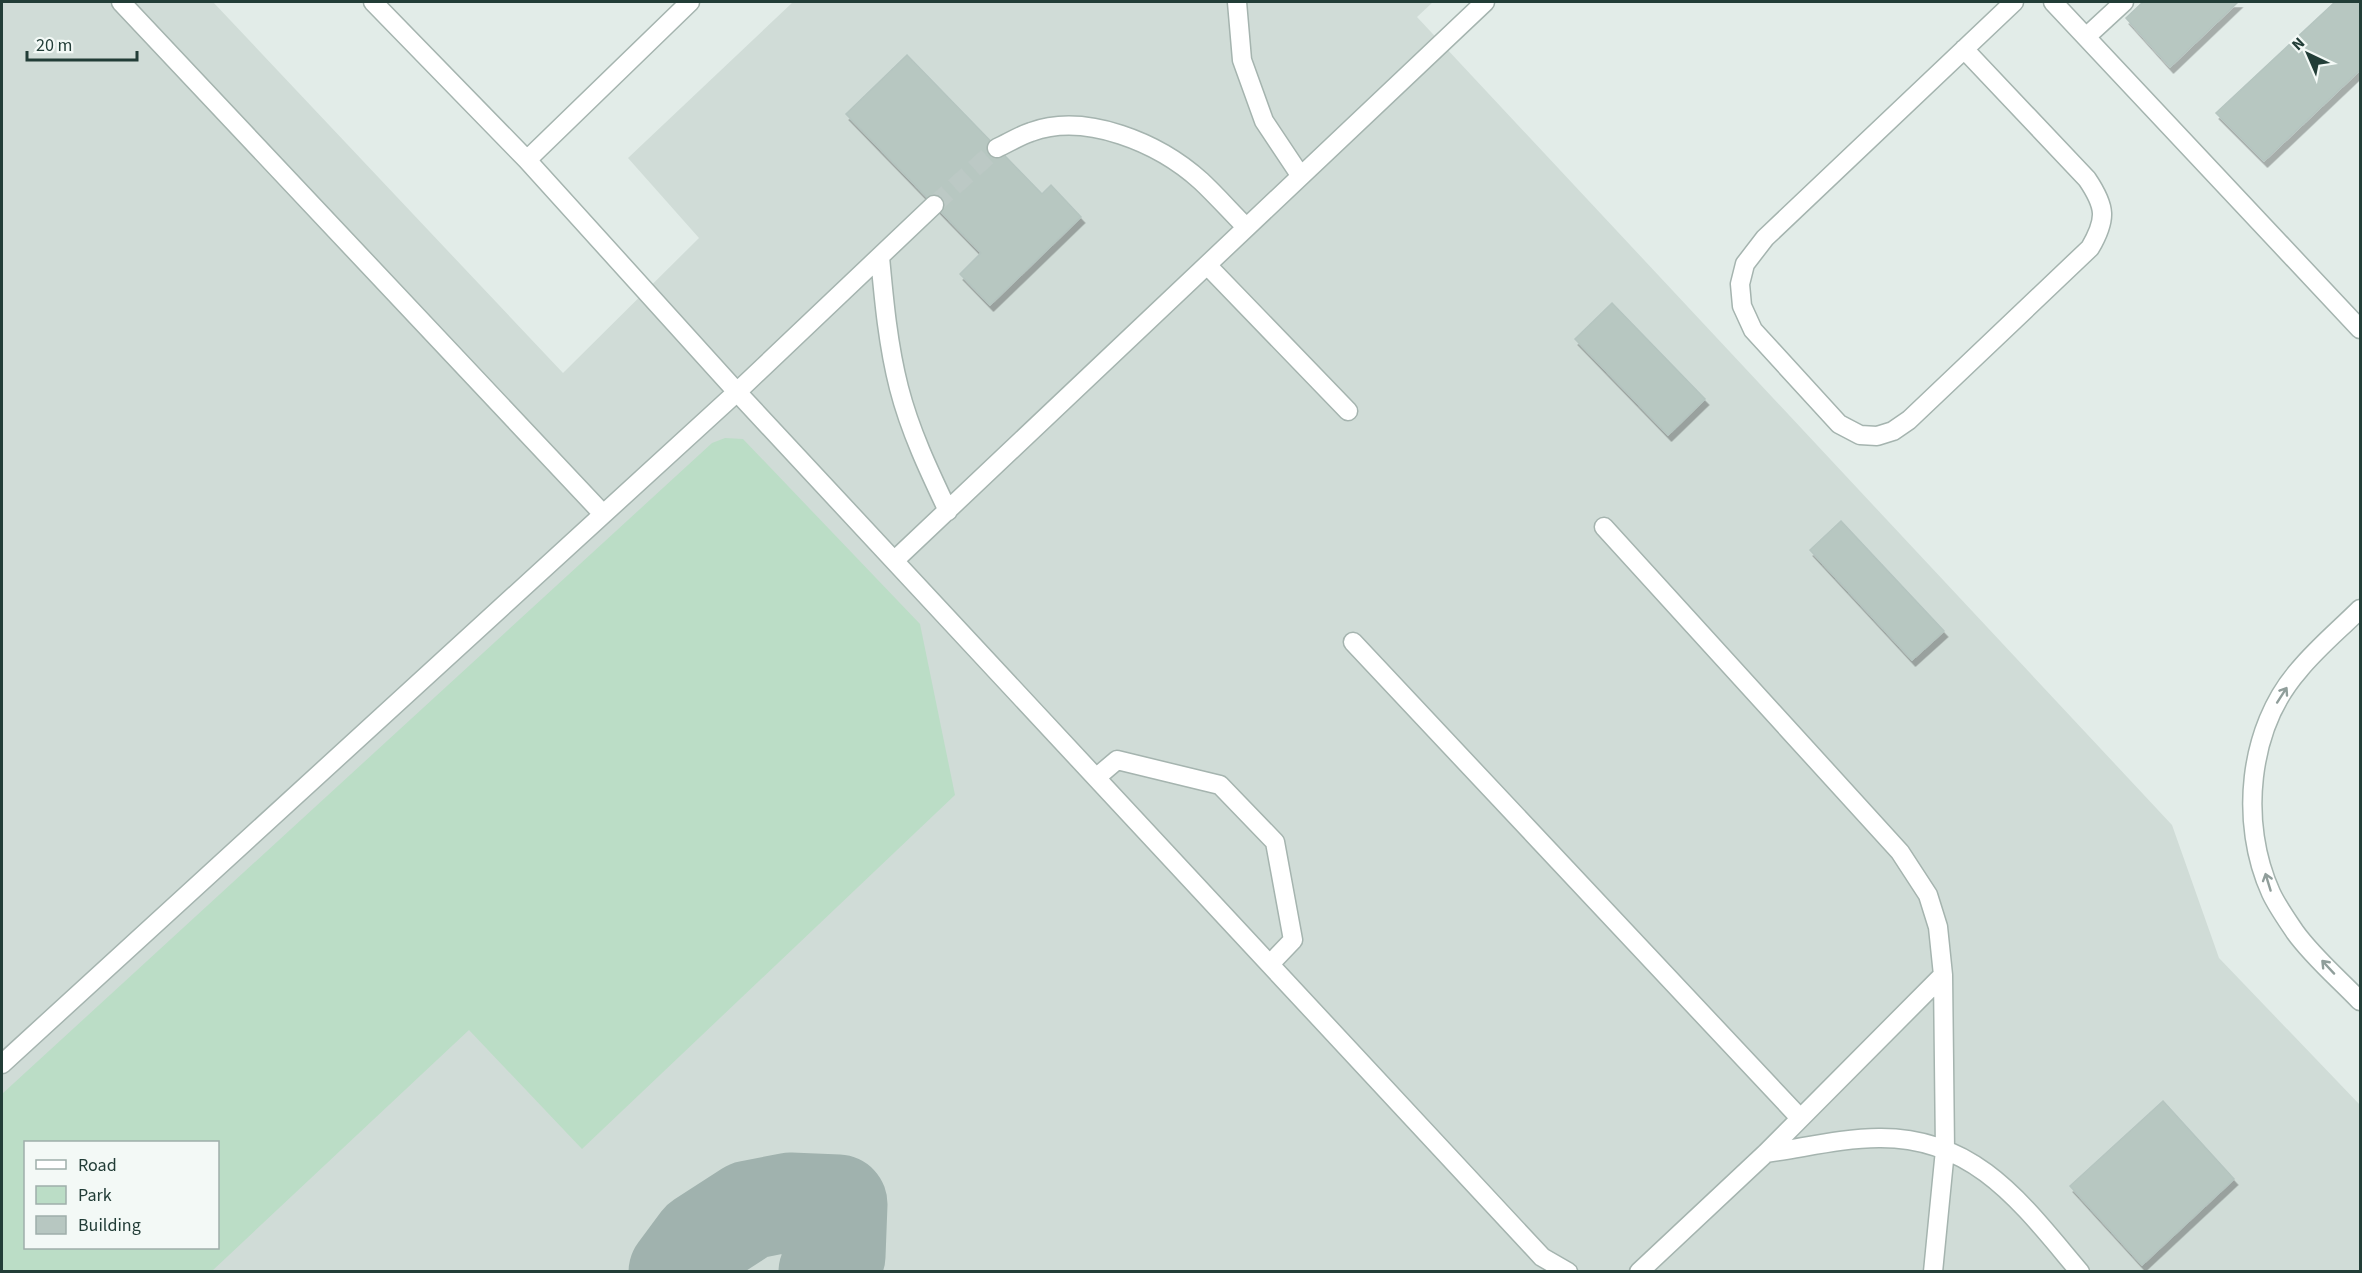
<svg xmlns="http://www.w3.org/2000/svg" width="2362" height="1273" viewBox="0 0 2362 1273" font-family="'Source Sans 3',sans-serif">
<defs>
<filter id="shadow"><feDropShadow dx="3.5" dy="6" stdDeviation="0" flood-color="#0004"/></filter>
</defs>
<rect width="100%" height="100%" fill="#e2ece8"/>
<path fill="#d0dcd7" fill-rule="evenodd" d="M2,2h211l350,371 136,-135 -71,-80 165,-156h640l-16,15 755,808 47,133 141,147v166l-2358,1zM26,1142h192v106h-192z"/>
<path fill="#bbddc6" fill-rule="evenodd" d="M725,438l18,1 177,185 35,171 -373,354 -113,-119 -257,241h-210v-177l710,-651zM26,1142h192v106h-192z"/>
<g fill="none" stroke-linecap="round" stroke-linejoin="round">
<path stroke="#a0b2ae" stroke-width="99" d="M678,1272l23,-31 48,-31 41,-8 48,2 -2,52 -8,16"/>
</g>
<path fill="#b7c7c1" stroke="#b5c5c0" stroke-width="1.5" filter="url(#shadow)" d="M2143,2h95l-68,65 -44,-49z
M2335,2h25v68l-96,91 -48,-48z
M907,55l135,139 9,-9 30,32 -91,88 -30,-31 21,-21 -135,-139z
M1612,303l93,96 -37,36 -93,-96z
M1841,521l103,110 -32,29 -102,-110z
M2163,1101l71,78 -92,86 -72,-79z"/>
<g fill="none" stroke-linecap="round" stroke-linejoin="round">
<path stroke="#bcc9c5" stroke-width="18" stroke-dasharray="18 9" stroke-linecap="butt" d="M934,205l63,-57"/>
<defs>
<path id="minor" d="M121,2l482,512
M373,2l154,158 210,232 805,865 26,15
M1237,2l5,58 22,61 36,54
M2053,2l307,327
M2086,37l38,-35
M1964,49l123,130c19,28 20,40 3,69l-181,172 -16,11 -16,5 -17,-1 -21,-11 -86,-94 -11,-24 -2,-22 5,-20 20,-26 249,-236
M997,148c11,-5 22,-12 34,-16 55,-20 128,11 170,49 15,14 30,31 45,46
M527,160l163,-158
M880,257c4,44 8,88 19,131 11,43 30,83 49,123
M1207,265l141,146
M1604,527l296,325 28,43 10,32 5,48 2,175 -12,122
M895,560l590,-558
M2360,609c-20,20 -43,39 -61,61 -51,58 -60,153 -28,223 6,13 16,27 24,39 18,25 44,47 65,69
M1353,642l447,476
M1097,777l20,-17 103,25 55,57 18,98 -23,24
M2,1064l735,-672 197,-187
M1766,1153c37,-5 76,-15 113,-15 97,-1 144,67 201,134
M1639,1272l127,-119 177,-178"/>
</defs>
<use href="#minor" stroke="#a5b4af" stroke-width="21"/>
<use href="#minor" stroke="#fff" stroke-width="18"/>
</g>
<defs><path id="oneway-shaft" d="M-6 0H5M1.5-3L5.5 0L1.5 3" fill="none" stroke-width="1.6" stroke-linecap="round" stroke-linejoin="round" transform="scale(1.5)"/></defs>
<g stroke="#909e9b">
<use href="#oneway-shaft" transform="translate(2282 695) rotate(-57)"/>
<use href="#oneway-shaft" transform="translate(2268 882) rotate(-107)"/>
<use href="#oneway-shaft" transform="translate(2328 967) rotate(-133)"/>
</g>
<rect width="2362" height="1273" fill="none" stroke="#223d37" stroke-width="6"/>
<rect x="24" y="1141" width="195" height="108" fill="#f3f9f6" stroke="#9faeaa" stroke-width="1.5"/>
<rect x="36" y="1160" width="30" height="9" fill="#ffffff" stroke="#9faeaa" stroke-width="1.5"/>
<text x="78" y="1171" font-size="18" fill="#223d37">Road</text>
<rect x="36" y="1186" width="30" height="18" fill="#bbddc6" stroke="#9faeaa" stroke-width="1.5"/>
<text x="78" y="1201" font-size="18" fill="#223d37">Park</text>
<rect x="36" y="1216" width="30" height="18" fill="#b7c7c1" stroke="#9faeaa" stroke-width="1.5"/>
<text x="78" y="1231" font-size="18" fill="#223d37">Building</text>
<g transform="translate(2308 54) rotate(316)" stroke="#f3f9f6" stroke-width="4.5" paint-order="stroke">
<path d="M0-4.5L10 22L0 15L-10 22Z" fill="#223d37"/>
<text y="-9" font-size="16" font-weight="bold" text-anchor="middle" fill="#223d37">N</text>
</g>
<path d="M27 51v9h110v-9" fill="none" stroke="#223d37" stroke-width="3"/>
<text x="36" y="51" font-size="18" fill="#223d37" stroke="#f3f9f6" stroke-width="4.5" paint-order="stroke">20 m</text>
</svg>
